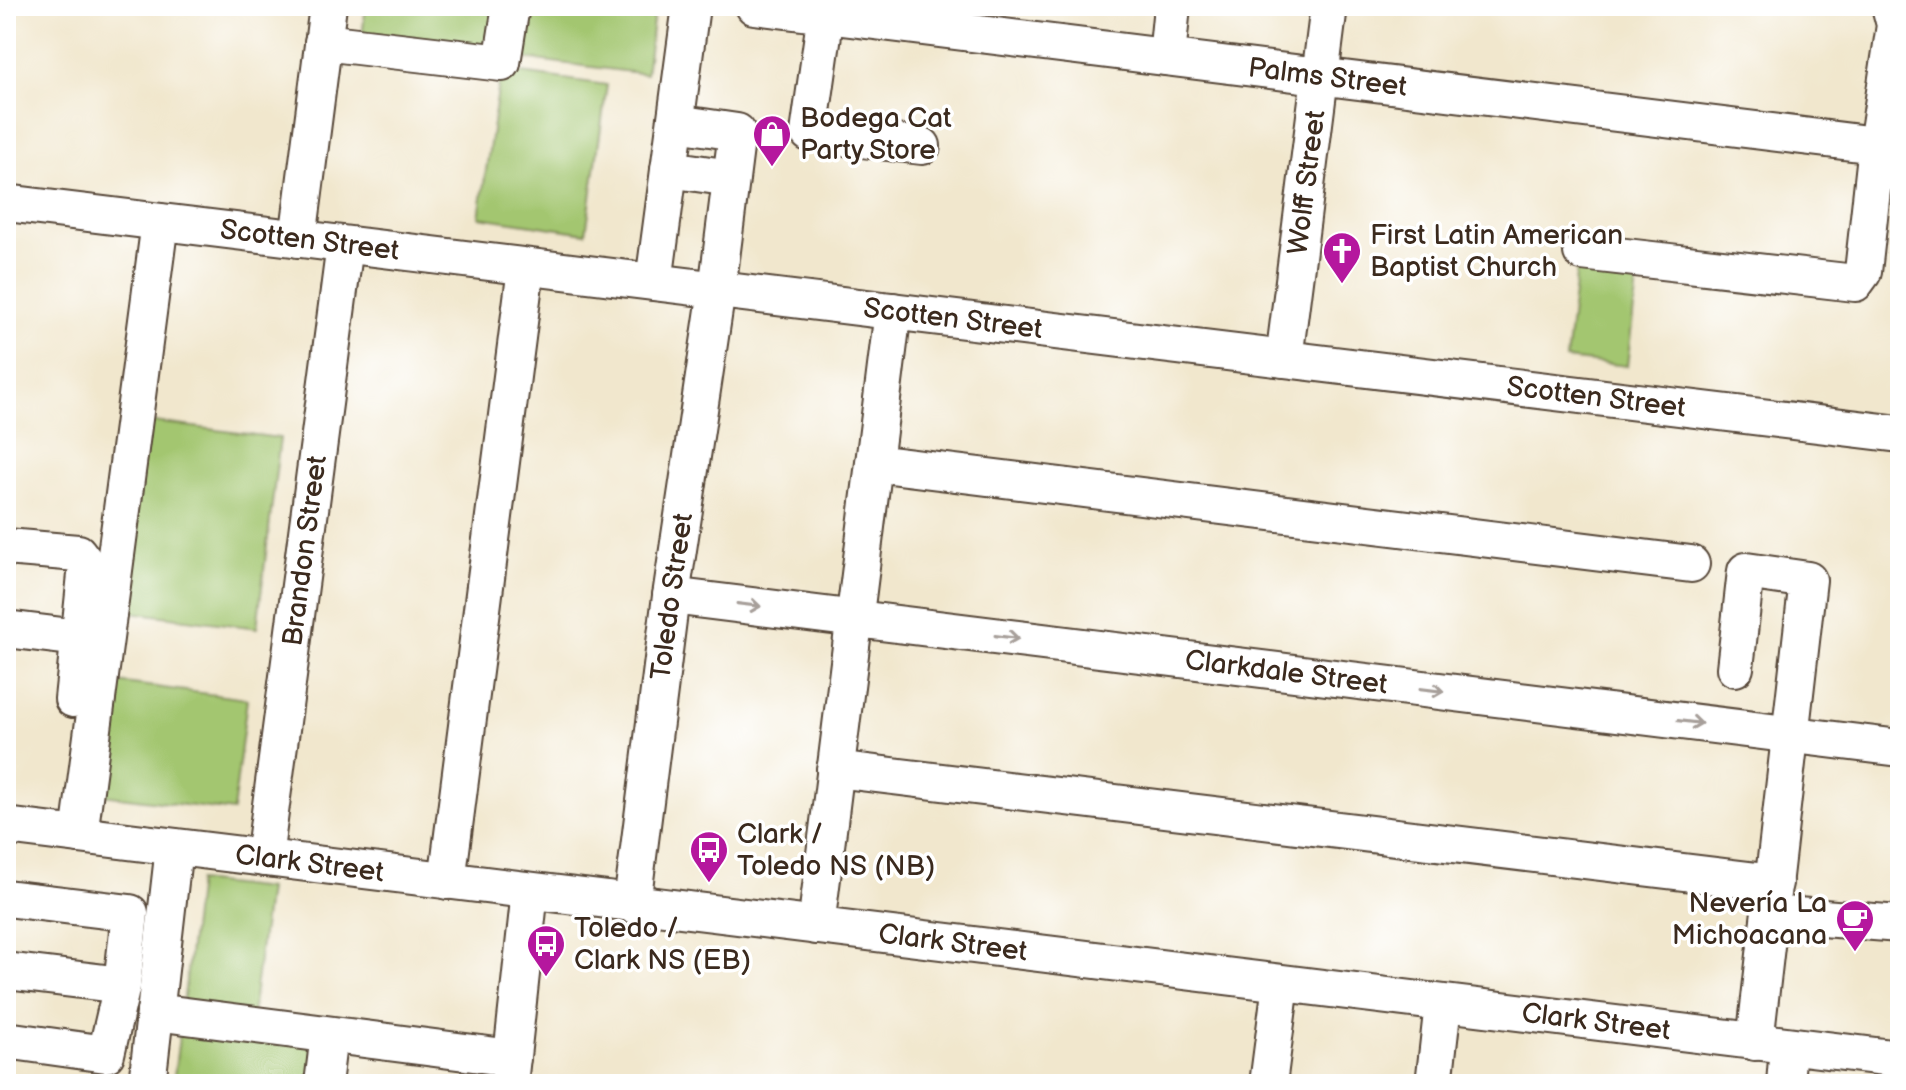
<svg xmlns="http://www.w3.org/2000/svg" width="1906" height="1090" viewBox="0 0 1906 1090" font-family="'Balsamiq Sans',sans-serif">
<rect width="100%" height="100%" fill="#fff"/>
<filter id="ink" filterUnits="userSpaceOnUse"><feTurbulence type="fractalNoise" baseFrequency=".0125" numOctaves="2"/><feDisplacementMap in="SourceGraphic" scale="16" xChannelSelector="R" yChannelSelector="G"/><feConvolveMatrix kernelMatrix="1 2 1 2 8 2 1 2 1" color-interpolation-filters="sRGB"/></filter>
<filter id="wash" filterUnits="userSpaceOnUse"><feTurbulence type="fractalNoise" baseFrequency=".006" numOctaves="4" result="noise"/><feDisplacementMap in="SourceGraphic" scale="32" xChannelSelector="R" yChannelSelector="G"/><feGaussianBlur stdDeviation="1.8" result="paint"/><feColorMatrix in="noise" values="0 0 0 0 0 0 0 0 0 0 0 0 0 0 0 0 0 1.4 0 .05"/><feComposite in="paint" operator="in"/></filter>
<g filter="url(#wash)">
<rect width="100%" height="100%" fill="#f1e7cd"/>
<path fill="#a3c66f" stroke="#6f7846" stroke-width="2" d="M366,6h136l-6,48 -134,-18z
M519,6h136l-9,68 -134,-17z
M501,70l106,15 -21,148 -107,-16z
M1578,259l61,7 -12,100 -61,-7z
M146,421l134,17 -23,190 -135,-17z
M117,682l130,17 -14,112 -131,-16z
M198,881l70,8 -16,125 -69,-9z
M180,1029l139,16 -5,39h-141z"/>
</g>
<g filter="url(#ink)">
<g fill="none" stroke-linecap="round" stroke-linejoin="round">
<defs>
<g id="minor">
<path id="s1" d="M754,6l1146,142"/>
<path d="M827,6l-18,127 113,13"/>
<path d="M323,42l179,21 9,-57"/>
<path d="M1167,57l5,-51"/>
<path d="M669,169l62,9"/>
<path id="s2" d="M6,203l1894,231"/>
<path d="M298,239l30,-233"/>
<path d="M1582,252l273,31 8,-11 14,-127 18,-120 -5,-19"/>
<path d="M654,282l37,-276"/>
<path id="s3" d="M1284,359l45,-353"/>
<path d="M874,463l817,101"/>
<path d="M6,547l72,6 9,12 -14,134"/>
<path id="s4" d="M671,596l1229,152"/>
<path d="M6,629l73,9"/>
<path d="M1735,668l11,-97 62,9 -53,462"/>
<path d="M835,769l939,114"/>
<path id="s5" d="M6,826l1894,233"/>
<path d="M79,835l81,-613"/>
<path id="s6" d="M264,858l81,-613"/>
<path d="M447,881l79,-613"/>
<path d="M6,898l124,15 -8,72 -116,-14"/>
<path id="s7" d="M632,904l39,-308 46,-306 20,-158 -61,-9"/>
<path d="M1771,914l129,10"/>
<path d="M816,926l77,-615"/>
<path d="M155,1012l357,46"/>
<path d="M6,1040l100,14 16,-69"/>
<path d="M147,1084l27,-237"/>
<path d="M323,1084l6,-49"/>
<path d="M509,1084l21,-193"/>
<path d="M1268,1084l13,-100"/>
<path d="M1434,1084l9,-80"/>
<path d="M1785,1084l3,-38"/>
</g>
</defs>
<use href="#minor" stroke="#564638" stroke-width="40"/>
<use href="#minor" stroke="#fff" stroke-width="36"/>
</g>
<defs><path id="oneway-shaft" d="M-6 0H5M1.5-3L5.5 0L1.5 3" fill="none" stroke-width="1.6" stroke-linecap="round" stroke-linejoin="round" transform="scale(2)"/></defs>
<g stroke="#a79f9a">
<use href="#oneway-shaft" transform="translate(749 605) rotate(7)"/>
<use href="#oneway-shaft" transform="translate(1007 637) rotate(7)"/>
<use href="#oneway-shaft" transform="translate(1432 690) rotate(7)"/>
<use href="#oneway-shaft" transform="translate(1690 722) rotate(7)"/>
</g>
</g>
<defs>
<symbol id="shop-pin" viewBox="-11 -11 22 30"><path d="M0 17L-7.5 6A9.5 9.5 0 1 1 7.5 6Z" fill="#b5179e" stroke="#fff"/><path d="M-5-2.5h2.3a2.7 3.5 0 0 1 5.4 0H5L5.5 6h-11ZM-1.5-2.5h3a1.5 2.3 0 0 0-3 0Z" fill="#fff"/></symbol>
<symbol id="church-pin" viewBox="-11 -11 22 30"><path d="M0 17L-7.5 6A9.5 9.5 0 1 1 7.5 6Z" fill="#b5179e" stroke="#fff"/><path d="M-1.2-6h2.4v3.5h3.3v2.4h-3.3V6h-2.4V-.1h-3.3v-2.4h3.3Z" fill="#fff"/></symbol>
<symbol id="bus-pin" viewBox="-11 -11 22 30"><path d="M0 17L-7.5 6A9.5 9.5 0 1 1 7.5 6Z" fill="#b5179e" stroke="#fff"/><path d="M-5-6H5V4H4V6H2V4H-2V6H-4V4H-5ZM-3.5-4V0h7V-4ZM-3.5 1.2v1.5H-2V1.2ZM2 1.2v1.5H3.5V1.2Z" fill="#fff"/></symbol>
<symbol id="cafe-pin" viewBox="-11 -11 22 30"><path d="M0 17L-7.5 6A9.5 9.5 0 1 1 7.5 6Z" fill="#b5179e" stroke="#fff"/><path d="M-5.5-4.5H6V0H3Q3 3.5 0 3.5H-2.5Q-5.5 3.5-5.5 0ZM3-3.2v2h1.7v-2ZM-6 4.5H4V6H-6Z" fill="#fff"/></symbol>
</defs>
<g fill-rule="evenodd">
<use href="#shop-pin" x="750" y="112" width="44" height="60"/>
<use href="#church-pin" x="1320" y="229" width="44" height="60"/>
<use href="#bus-pin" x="687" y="828" width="44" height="60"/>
<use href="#cafe-pin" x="1833" y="897" width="44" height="60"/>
<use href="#bus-pin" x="524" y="922" width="44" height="60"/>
</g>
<g text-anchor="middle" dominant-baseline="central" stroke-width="7" stroke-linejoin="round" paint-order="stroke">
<g font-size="28" fill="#3b2a1e" stroke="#fff">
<text stroke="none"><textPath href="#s1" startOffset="578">Palms Street</textPath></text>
<text stroke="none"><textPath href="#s3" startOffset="178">Wolff Street</textPath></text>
<text stroke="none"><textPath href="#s2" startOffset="306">Scotten Street</textPath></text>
<text stroke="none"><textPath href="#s2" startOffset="954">Scotten Street</textPath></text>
<text stroke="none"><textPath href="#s2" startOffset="1602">Scotten Street</textPath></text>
<text stroke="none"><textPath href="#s6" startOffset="310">Brandon Street</textPath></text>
<text stroke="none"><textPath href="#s7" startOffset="310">Toledo Street</textPath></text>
<text stroke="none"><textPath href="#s4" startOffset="620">Clarkdale Street</textPath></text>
<text stroke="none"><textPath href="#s5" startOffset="306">Clark Street</textPath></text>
<text stroke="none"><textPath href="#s5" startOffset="954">Clark Street</textPath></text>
<text stroke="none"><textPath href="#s5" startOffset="1602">Clark Street</textPath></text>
</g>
<g font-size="28" fill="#3b2a1e" stroke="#fff" text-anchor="start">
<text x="800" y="118">Bodega Cat<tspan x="800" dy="32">Party Store</tspan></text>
<text x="1370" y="235">First Latin American<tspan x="1370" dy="32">Baptist Church</tspan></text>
<text x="737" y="834">Clark /<tspan x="737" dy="32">Toledo NS (NB)</tspan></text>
<text x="1827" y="903" text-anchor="end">Nevería La<tspan x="1827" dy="32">Michoacana</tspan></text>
<text x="574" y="928">Toledo /<tspan x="574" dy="32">Clark NS (EB)</tspan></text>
</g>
</g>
<rect width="1906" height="1090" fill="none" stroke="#fff" stroke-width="32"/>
</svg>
